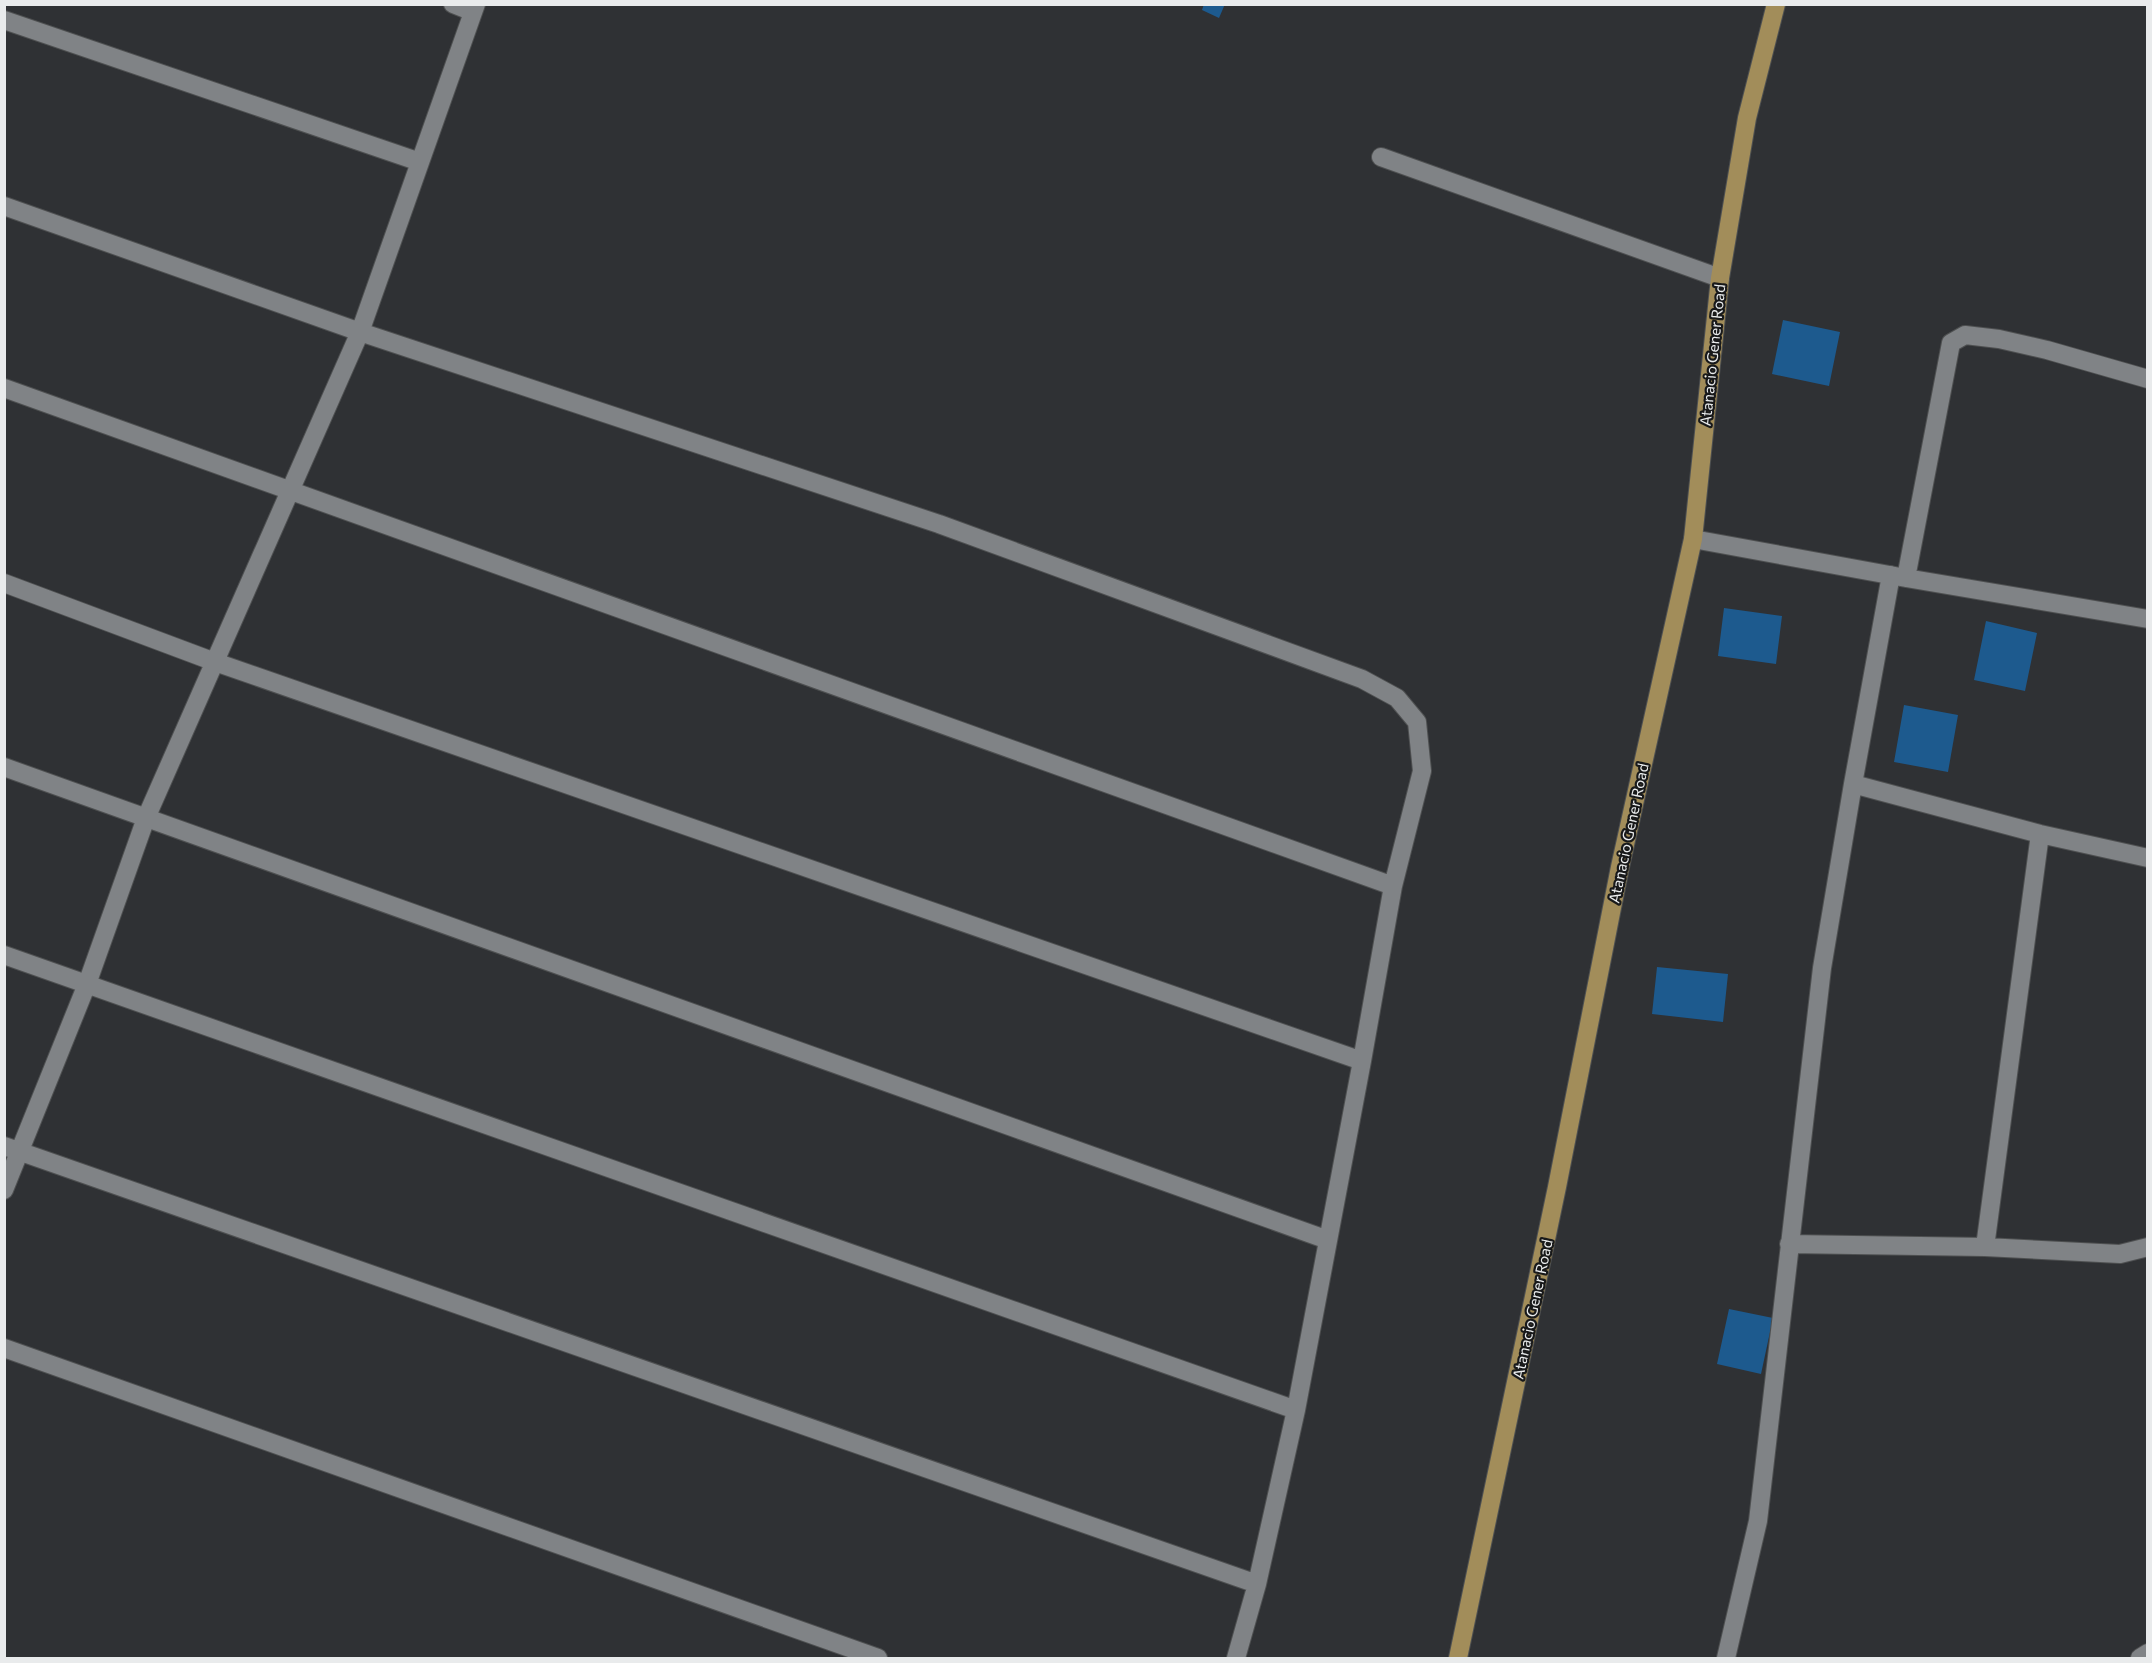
<svg xmlns="http://www.w3.org/2000/svg" width="2152" height="1663" viewBox="0 0 2152 1663" font-family="Commissioner,sans-serif">
<rect width="100%" height="100%" fill="#2f3134"/>
<path fill="#1d5a8e" d="M1204,4h21l-6,14 -17,-8z
M1783,320l57,12 -11,54 -57,-12z
M1724,608l58,8 -6,48 -58,-8z
M1986,621l51,12 -12,58 -51,-11z
M1904,705l54,10 -10,57 -54,-10z
M1657,967l71,7 -5,48 -71,-8z
M1729,1309l44,9 -12,56 -44,-10z"/>
<g fill="none" stroke-linecap="round" stroke-linejoin="round">
<defs>
<path id="minor" d="M453,4l20,8
M4,20l416,142
M1381,157l339,121
M4,206l356,126 579,192 423,155 35,19 20,24 5,49 -29,115 -31,175 -66,349 -39,174 -21,74
M4,388l1389,498
M1693,539l213,39 242,41
M1906,578l45,-235 14,-8 34,4 48,11 101,29
M4,583l211,79 1147,399
M4,767l1324,473
M1853,784l187,50 108,24
M4,955l1292,455
M4,1146l1253,438
M4,1190l83,-206 59,-166 214,-486 116,-328
M1789,1244l196,3 135,7 28,-7
M1985,1247l55,-413
M4,1348l874,310
M1726,1658l32,-137 64,-553 31,-184 38,-209
M2140,1658l8,-5"/>
<path id="major" d="M1458,1658l99,-471 63,-320 73,-328 27,-261 27,-160 29,-114"/>
</defs>
<use href="#minor" stroke="#4e5051" stroke-width="20"/>
<use href="#major" stroke="#4e5051" stroke-width="20"/>
<use href="#minor" stroke="#808386" stroke-width="18"/>
<use href="#major" stroke="#a28d5a" stroke-width="18"/>
</g>
<g text-anchor="middle" dominant-baseline="central" stroke-width="4.5" stroke-linejoin="round" paint-order="stroke">
<g font-size="15" fill="#e9ebec" stroke="#18191a">
<text transform="translate(1712 355) rotate(-84)">Atanacio Gener Road</text>
<text transform="translate(1628 833) rotate(-78)">Atanacio Gener Road</text>
<text transform="translate(1532 1309) rotate(-78)">Atanacio Gener Road</text>
</g>
</g>
<rect width="2152" height="1663" fill="none" stroke="#e9ebec" stroke-width="12"/>
</svg>
